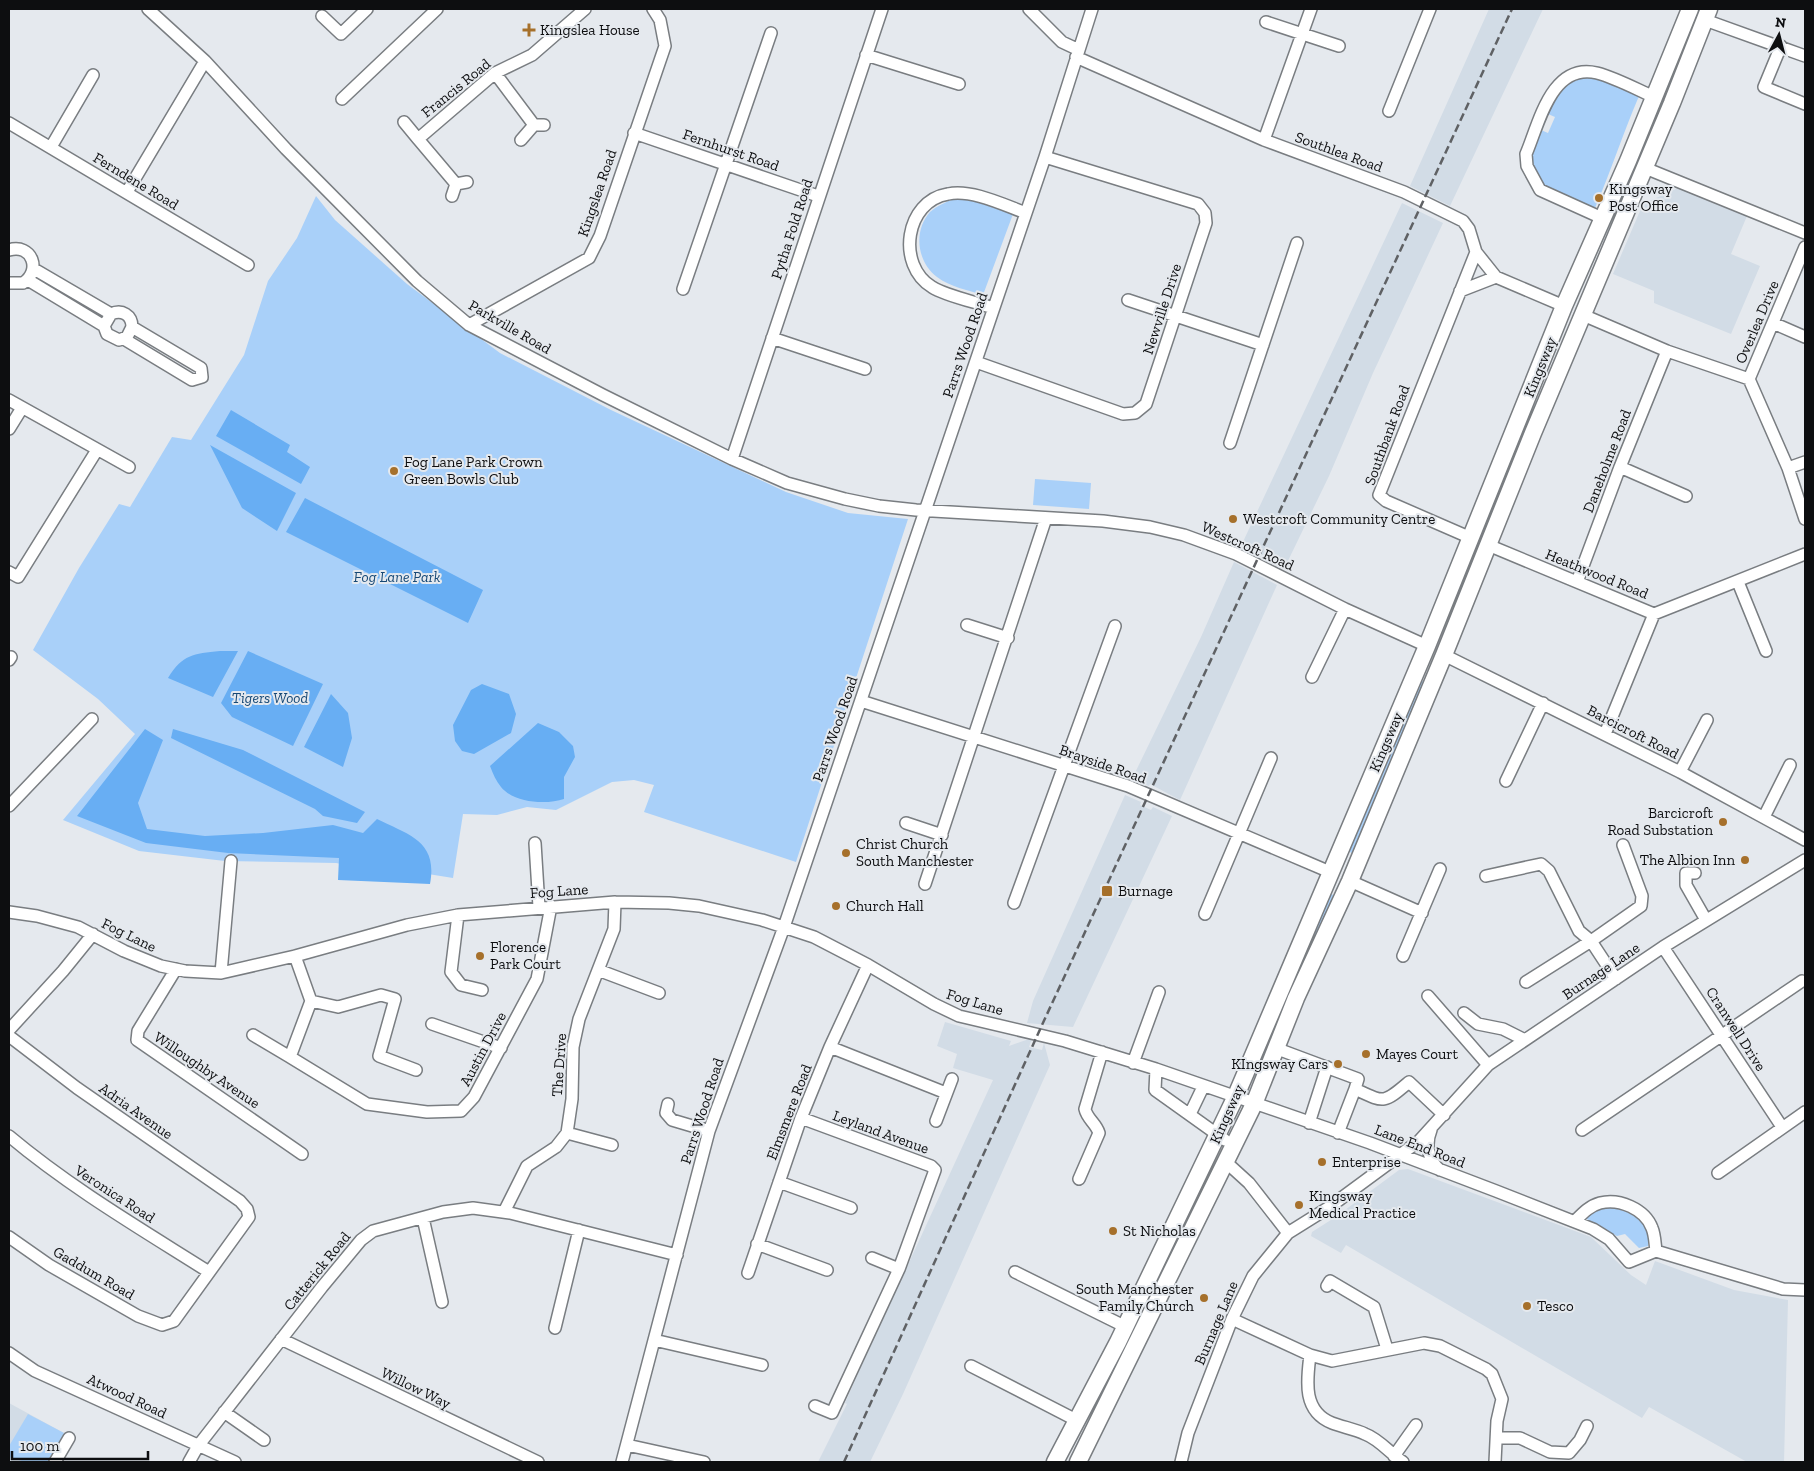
<svg xmlns="http://www.w3.org/2000/svg" width="1814" height="1471" viewBox="0 0 1814 1471" font-family="'Zilla Slab',serif">
<rect width="100%" height="100%" fill="#e5e9ee"/>
<path fill="#d2dce6" d="M1489,9h54l-93,197 -40,-20z
M1678,188l69,28 -16,38 29,12 -29,68 -77,-31v-12l-41,-17 30,-70z
M1402,203l41,20 -70,150 -44,103 -44,91 -44,-21z
M1234,562l43,23 -97,215 -30,-16 -1,2 -17,-7 69,-142z
M1125,795l16,7 -1,3 11,5 2,-3 19,9 -99,211 -46,-4 6,-22z
M945,1022l66,19 -2,5 23,-8 -3,9 13,3 2,-7 6,22 -147,329 -33,68h-52l29,-58 -2,-1 15,-34 133,-289 -40,-12 4,-14 -20,-8z
M1408,1169l183,68 40,38 15,10 9,-24 79,29 54,10 -4,162h-37l-98,-55 -7,11 -296,-173 -5,8 -30,-17 1,-4 22,-14 3,2 9,-6 -1,-4 54,-40z
M9,1403l55,30 -17,29h-38z"/>
<path fill="#a9d0f9" d="M1586,77l15,2 38,17c-16,37 -28,75 -44,112l-52,-23c-14,-26 -13,-27 -2,-55l7,3 7,-16 -7,-3c9,-23 14,-30 38,-37z
M316,196l19,24 72,64 93,69 111,57 175,82 62,21 60,6 -112,343 -152,-50 10,-27 -20,-5 -22,2 -56,28 -29,-3 -30,8 -34,-1 -10,64 -25,-4 -39,-1 -53,-10 -111,-2 -86,-10 -76,-31 72,-86 -37,-35 -65,-49 46,-82 40,-64 11,3 42,-70 19,3 53,-85 24,-74 29,-43z
M954,199h13l46,15 -30,81c-15,-5 -33,-8 -46,-18 -20,-15 -24,-46 -7,-65 7,-6 15,-10 24,-13z
M1035,479l56,4 -2,26 -56,-4z
M1418,679l6,3 -72,171 -6,-3z
M1329,894l5,1 -37,88 -19,34 -3,-2z
M1605,1207c21,2 47,12 43,39l-9,2 -14,-14 -8,2 -32,-18 8,-7z
M28,1414l36,19 -17,29h-22l-16,-5v-11z"/>
<path fill="#68aef3" d="M231,410l59,35 -3,7 23,15 -9,17 -85,-48z
M210,445l86,48 -19,38 -35,-23z
M305,498l178,92 -15,33 -182,-91z
M220,651h18l-25,46 -45,-19c15,-24 25,-24 52,-27z
M248,651l75,33 -30,62 -61,-29 -11,-14z
M331,694l17,19 4,25 -9,29 -39,-20z
M145,729l18,11 -25,63 9,26 58,7 58,-3 70,-8 30,8 14,-14c32,16 61,22 53,65l-92,-4 1,-22 -111,-5 -82,-10 -69,-27z
M173,729l70,21 122,62 -8,11 -34,-7 -8,-7 -144,-71z"/>
<path fill="#67aef3" d="M482,684l27,10 7,20 -5,19 -37,21 -12,-3 -7,-10 -2,-16 18,-35z
M538,723l21,9 14,14 2,11 -11,20v22c-18,6 -50,4 -63,-12 -5,-6 -8,-13 -11,-21z"/>
<g fill="none" stroke-linecap="round" stroke-linejoin="round">
<defs>
<path id="minor" d="M148,9l57,52 81,88 131,132 52,44 134,70 129,64 55,24 58,16 34,7 37,4 187,11 47,6 34,8 52,19 109,55 82,37
M1029,9l33,33 17,8
M322,16l19,18 26,-25
M1705,20l100,36
M1266,22l73,24
M1781,46l-17,41 41,17
M866,55l93,29
M1076,57l188,83 140,52 59,29 6,8 7,23 20,25 68,29
M495,73l39,52
M342,99l95,-90
M1389,111l41,-102
M404,122l14,17
M9,123l239,142
M634,133l184,63
M521,140l13,-15h10
M1264,140l47,-131
M51,147l42,-72
M1645,168l160,65
M467,182l-11,2 -38,-45 77,-66 37,-18 53,-46
M127,192l78,-131
M452,196l4,-12
M1602,218l-62,-28 -13,-24 -1,-12c13,-30 25,-92 71,-81 19,5 39,16 57,24
M1805,247l-56,132 39,89 17,51
M9,250c23,-7 33,21 14,33h-14
M34,269l77,45
M28,280l76,46
M683,289l88,-256
M1460,291l36,-14
M1128,300l135,45
M993,308c-17,-6 -47,-12 -61,-21 -36,-22 -27,-86 16,-93 24,-5 56,11 78,19
M1583,315l84,36 82,28
M1773,323l32,14
M469,325l120,-67 11,-22 65,-190 -5,-26 -7,-11
M772,338l93,31
M124,339l68,41 10,-3 -1,-9 -69,-41c0,-12 -10,-18 -21,-13l-7,12 3,8 12,6 8,-3 5,-10
M976,362l147,52 12,-1 11,-9 60,-181 -1,-10 -7,-9 -153,-47
M9,400l120,67
M9,429l13,-21
M1230,443l67,-200
M732,459l150,-450
M1620,467l66,29
M1788,468l17,-6
M1471,538l-85,-37 -7,-6 97,-243
M1488,545l166,69 151,-60
M9,572l9,5 79,-127
M1577,582l43,-115 47,-116
M1738,582l28,69
M967,625l41,13
M1444,655l236,117 125,68
M9,660l2,-3
M1312,677l33,-68
M861,701l267,85 202,86
M1605,734l49,-120
M1680,772l27,-52
M1506,781l37,-78
M9,806l83,-87
M1764,817l26,-52
M906,823l36,12
M535,843l4,64
M1695,873h-9v12l20,35
M1486,876l55,-12 8,7 30,60 12,10 25,38
M1350,881l72,32
M925,884l121,-366
M1014,903l101,-277
M9,912l28,4 41,11 46,24 37,15 24,5 36,2 74,-17 112,-31 51,-10 157,-13 54,1 30,3 63,14 52,17 54,28 66,39 25,12 106,25 91,28 214,74 126,48 97,38 16,10 20,23 27,-11 127,38 22,1
M1205,914l66,-156
M458,915l-7,57 10,13 21,5
M1663,947l119,180
M295,956l16,45 -21,56 77,47 60,8 34,-1 13,-14 63,-118 14,-73
M1403,956l37,-87
M176,969l-38,62 -1,9 165,114
M598,970l61,23
M221,973l10,-112
M1526,982l65,-41 50,-35 1,-10 -19,-51
M1428,996l60,69
M311,1001l27,6 43,-12 14,4 -16,57 37,14
M1464,1013l14,11 25,5 22,11
M432,1024l69,24
M9,1030l54,-59 30,-37
M253,1035l37,22
M9,1036l68,52 163,113 7,8 2,8 -75,104 -12,4 -24,-9 -89,-51 -40,-28
M830,1047l116,46
M1275,1048l83,31 -3,10
M1133,1063l26,-71
M1156,1069l-1,21 70,50
M668,1104l-2,9 6,7 37,11
M1190,1114l13,-27
M801,1118l130,48 4,4 -36,99 -67,144 -17,-7
M936,1121l16,-42
M1309,1123l18,-56
M1431,1130c-6,15 -3,30 9,40
M1582,1130l220,-149
M567,1133l45,12
M1338,1133l17,-44c30,14 28,15 54,-7l35,33
M9,1136c62,52 132,93 200,136
M1227,1163l22,20 39,50
M1718,1173l87,-61
M1079,1179l20,-46c-3,-10 -12,-14 -14,-24l17,-57
M779,1182l72,26
M504,1212l23,-46 29,-19 11,-14 5,-34 1,-52 6,-28 35,-90 1,-27
M423,1218l19,84
M1575,1221c7,-7 14,-15 25,-18 19,-5 45,6 52,25 3,7 3,16 4,23
M757,1244l70,26
M872,1258l27,11
M1015,1272l111,55
M748,1273l53,-155 29,-71 38,-82
M1327,1286l3,-5 44,26 13,42
M1232,1319l78,36 22,6 92,-18 16,3 46,23 6,5 10,25 -5,22 -2,41
M555,1328l24,-98
M281,1339l257,123
M654,1340l108,25
M9,1353l26,18 200,91
M1310,1355c-3,25 -8,56 22,68 10,4 23,6 33,11 14,5 26,20 38,28
M971,1366l107,55
M224,1412l40,28
M1497,1438h23l30,14 19,1 11,-13 7,-14
M627,1445l77,17
M1394,1456l22,-31
M55,1462l14,-24
M189,1462l9,-16 124,-159 39,-47 12,-9 70,-19 30,-4 37,5 167,42
M622,1462l87,-331 75,-204 261,-770 47,-148
M1181,1462l7,-29 44,-114 21,-43 35,-43 40,-25 91,-67 69,-76 175,-118 142,-87"/>
<path id="highway" d="M1055,1462l63,-120 117,-244 192,-452 137,-340 64,-145 62,-152
M1078,1462l176,-358 42,-106 54,-117 94,-226 89,-222 139,-330 37,-94"/>
</defs>
<use href="#minor" stroke="#797d81" stroke-width="14"/>
<use href="#highway" stroke="#797d81" stroke-width="19"/>
<use href="#minor" stroke="#fff" stroke-width="11"/>
<use href="#highway" stroke="#fff" stroke-width="16"/>
<path stroke="#5f6164" stroke-width="2.5" stroke-dasharray="8 4" stroke-linecap="butt" d="M844,1462l198,-437 470,-1016"/>
</g>
<g fill="#a6702b" stroke="#e5e9ee" stroke-width="2">
<path d="M526.5 22.5h5v5h5v5h-5v5h-5v-5h-5v-5h5z"/>
<circle cx="1599" cy="198" r="5"/>
<circle cx="394" cy="471" r="5"/>
<circle cx="1233" cy="519" r="5"/>
<circle cx="1723" cy="822" r="5"/>
<circle cx="846" cy="853" r="5"/>
<circle cx="1745" cy="860" r="5"/>
<rect x="1101" y="885" width="12" height="12" rx="2.5"/>
<circle cx="836" cy="906" r="5"/>
<circle cx="480" cy="956" r="5"/>
<circle cx="1366" cy="1054" r="5"/>
<circle cx="1338" cy="1064" r="5"/>
<circle cx="1322" cy="1162" r="5"/>
<circle cx="1299" cy="1205" r="5"/>
<circle cx="1113" cy="1231" r="5"/>
<circle cx="1204" cy="1298" r="5"/>
<circle cx="1527" cy="1306" r="5"/>
</g>
<g text-anchor="middle" dominant-baseline="central" stroke-width="4" stroke-linejoin="round" paint-order="stroke">
<g font-size="15" fill="#0d0e10" stroke="#e5e9ee" text-anchor="start">
<text x="540" y="30">Kingslea House</text>
<text x="1609" y="189">Kingsway<tspan x="1609" dy="17">Post Office</tspan></text>
<text x="404" y="462">Fog Lane Park Crown<tspan x="404" dy="17">Green Bowls Club</tspan></text>
<text x="1243" y="519">Westcroft Community Centre</text>
<text x="1713" y="813" text-anchor="end">Barcicroft<tspan x="1713" dy="17">Road Substation</tspan></text>
<text x="856" y="844">Christ Church<tspan x="856" dy="17">South Manchester</tspan></text>
<text x="1735" y="860" text-anchor="end">The Albion Inn</text>
<text x="1118" y="891">Burnage</text>
<text x="846" y="906">Church Hall</text>
<text x="490" y="947">Florence<tspan x="490" dy="17">Park Court</tspan></text>
<text x="1376" y="1054">Mayes Court</text>
<text x="1328" y="1064" text-anchor="end">KIngsway Cars</text>
<text x="1332" y="1162">Enterprise</text>
<text x="1309" y="1196">Kingsway<tspan x="1309" dy="17">Medical Practice</tspan></text>
<text x="1123" y="1231">St Nicholas</text>
<text x="1194" y="1289" text-anchor="end">South Manchester<tspan x="1194" dy="17">Family Church</tspan></text>
<text x="1537" y="1306">Tesco</text>
</g>
<g font-size="15" fill="#0d0e10" stroke="#e5e9ee">
<text transform="translate(456 88) rotate(-39)">Francis Road</text>
<text transform="translate(731 150) rotate(19)">Fernhurst Road</text>
<text transform="translate(1339 152) rotate(20)">Southlea Road</text>
<text transform="translate(136 181) rotate(31)">Ferndene Road</text>
<text transform="translate(597 193) rotate(-71)">Kingslea Road</text>
<text transform="translate(792 229) rotate(-72)">Pytha Fold Road</text>
<text transform="translate(1162 309) rotate(-72)">Newville Drive</text>
<text transform="translate(1757 322) rotate(-67)">Overlea Drive</text>
<text transform="translate(510 327) rotate(30)">Parkville Road</text>
<text transform="translate(965 345) rotate(-71)">Parrs Wood Road</text>
<text transform="translate(1540 367) rotate(-68)">Kingsway</text>
<text transform="translate(1387 435) rotate(-70)">Southbank Road</text>
<text transform="translate(1607 461) rotate(-69)">Daneholme Road</text>
<text transform="translate(1248 546) rotate(24)">Westcroft Road</text>
<text transform="translate(1597 574) rotate(22)">Heathwood Road</text>
<text transform="translate(835 729) rotate(-71)">Parrs Wood Road</text>
<text transform="translate(1633 732) rotate(27)">Barcicroft Road</text>
<text transform="translate(1386 742) rotate(-67)">Kingsway</text>
<text transform="translate(1103 764) rotate(19)">Brayside Road</text>
<text transform="translate(559 891) rotate(-4)">Fog Lane</text>
<text transform="translate(129 935) rotate(26)">Fog Lane</text>
<text transform="translate(1601 971) rotate(-34)">Burnage Lane</text>
<text transform="translate(975 1002) rotate(17)">Fog Lane</text>
<text transform="translate(1736 1029) rotate(57)">Cranwell Drive</text>
<text transform="translate(483 1049) rotate(-62)">Austin Drive</text>
<text transform="translate(559 1065) rotate(-86)">The Drive</text>
<text transform="translate(207 1070) rotate(34)">Willoughby Avenue</text>
<text transform="translate(136 1111) rotate(35)">Adria Avenue</text>
<text transform="translate(702 1111) rotate(-72)">Parrs Wood Road</text>
<text transform="translate(789 1112) rotate(-69)">Elmsmere Road</text>
<text transform="translate(1227 1114) rotate(-66)">Kingsway</text>
<text transform="translate(881 1132) rotate(20)">Leyland Avenue</text>
<text transform="translate(1420 1146) rotate(21)">Lane End Road</text>
<text transform="translate(115 1194) rotate(33)">Veronica Road</text>
<text transform="translate(317 1271) rotate(-51)">Catterick Road</text>
<text transform="translate(94 1273) rotate(30)">Gaddum Road</text>
<text transform="translate(1216 1323) rotate(-67)">Burnage Lane</text>
<text transform="translate(416 1388) rotate(26)">Willow Way</text>
<text transform="translate(127 1396) rotate(25)">Atwood Road</text>
</g>
<g font-size="15" font-style="italic" fill="#164875" stroke="#e5e9ee">
<text x="397" y="577">Fog Lane Park</text>
<text x="270" y="698">Tigers Wood</text>
</g>
</g>
<rect width="1814" height="1471" fill="none" stroke="#0d0e10" stroke-width="20"/>
<g transform="translate(1779 35) rotate(7)" stroke="#e5e9ee" stroke-width="4" paint-order="stroke">
<path d="M0-4L9 19L0 12L-9 19Z" fill="#0d0e10"/>
<text y="-8" font-size="14" font-weight="bold" text-anchor="middle" fill="#0d0e10">N</text>
</g>
<path d="M12 1451v8h136v-8" fill="none" stroke="#0d0e10" stroke-width="2.5"/>
<text x="20" y="1451" font-size="15" fill="#0d0e10" stroke="#e5e9ee" stroke-width="4" paint-order="stroke">100 m</text>
</svg>
